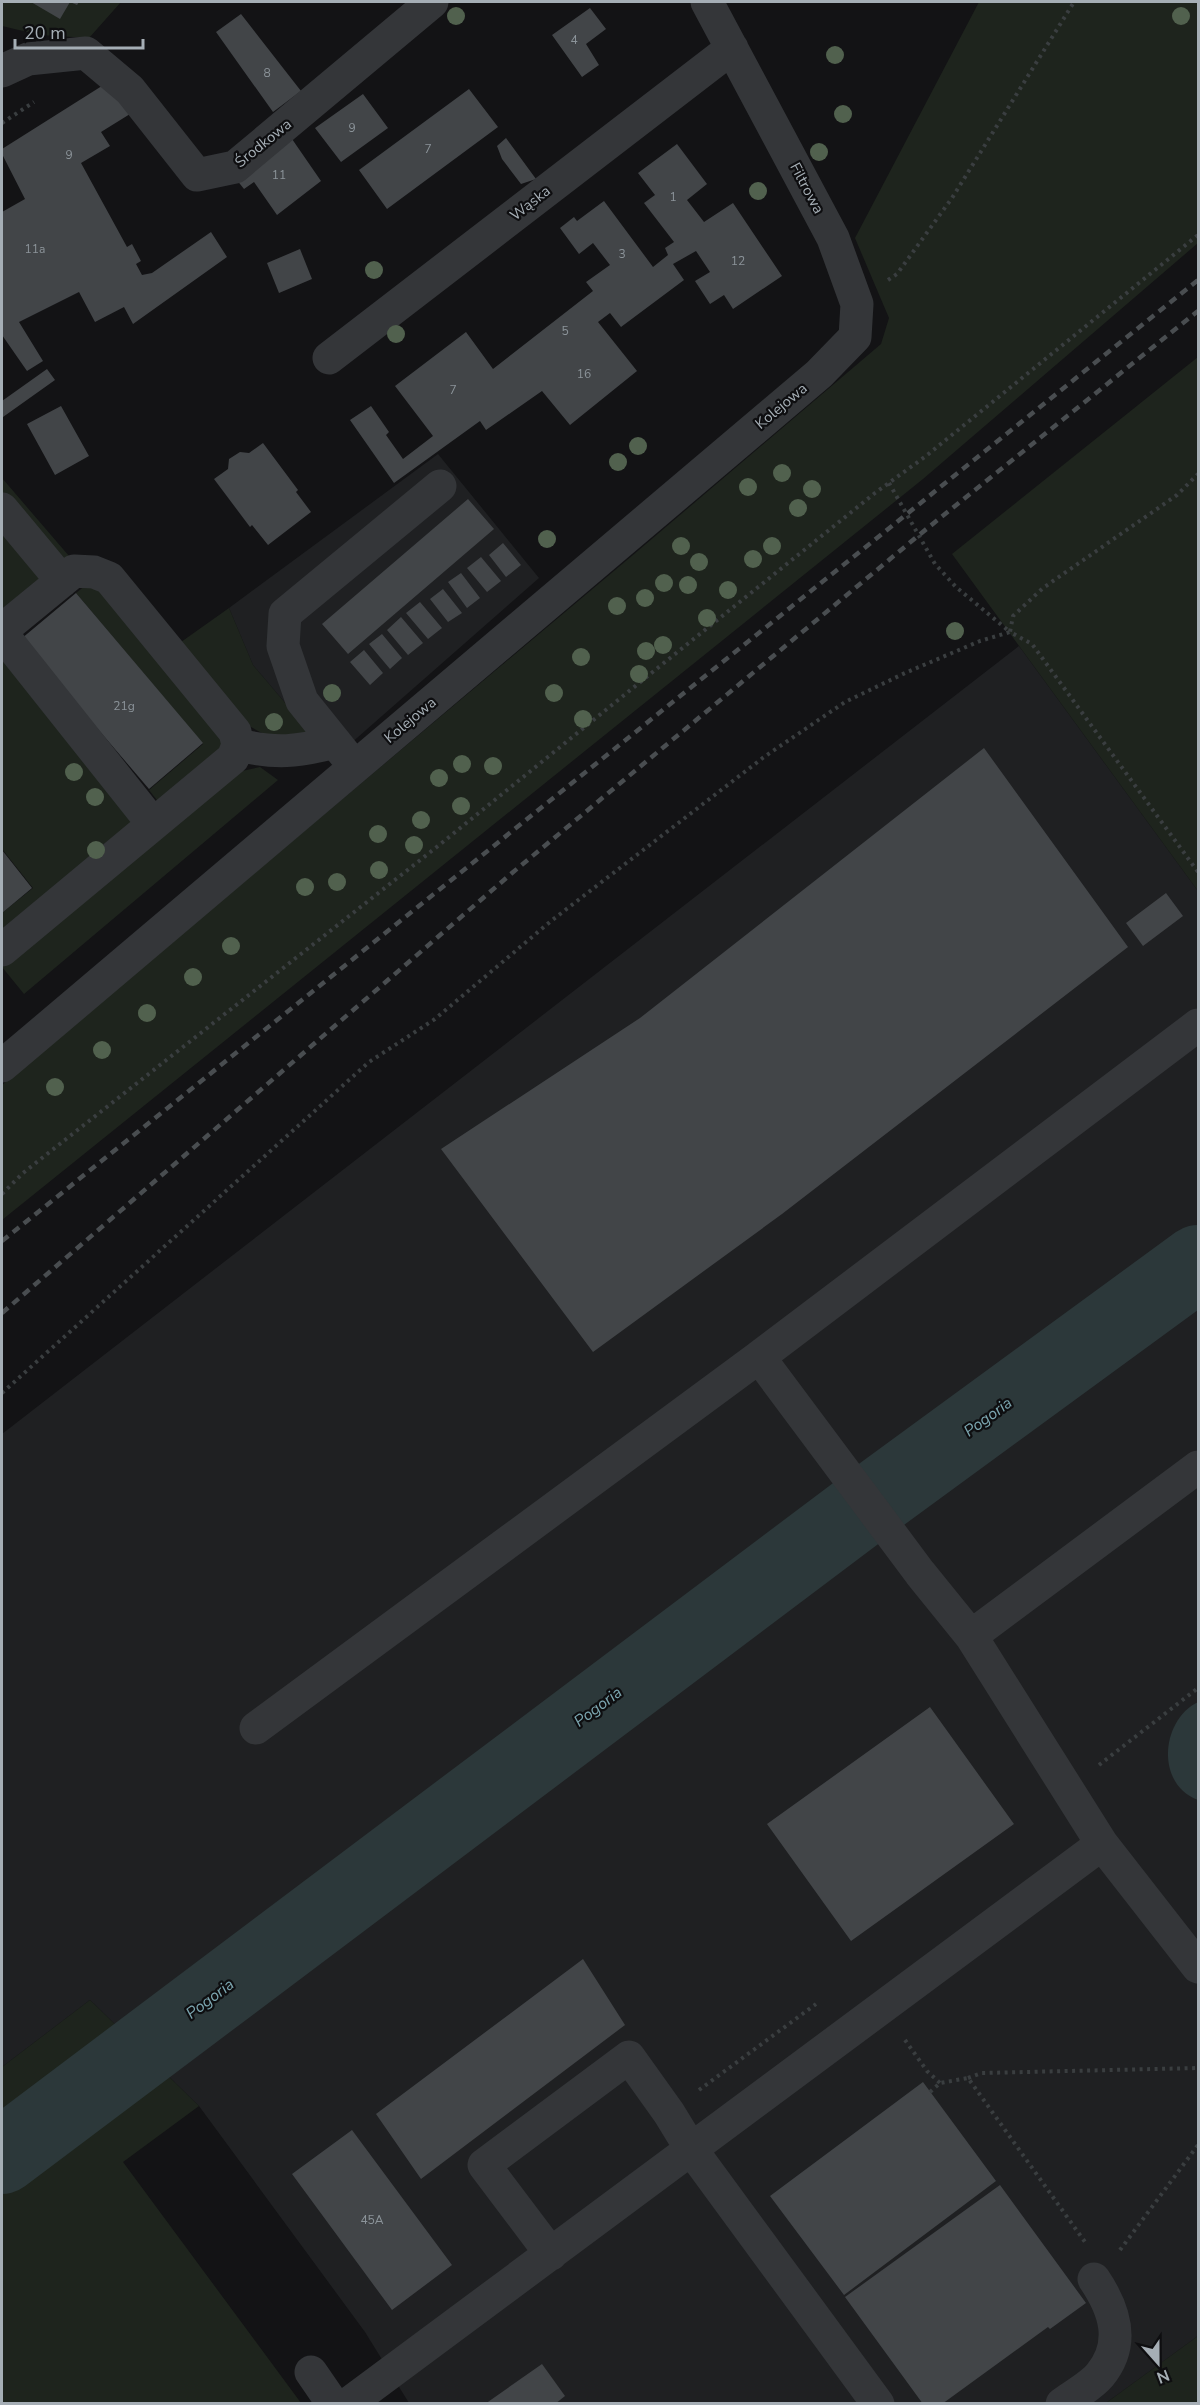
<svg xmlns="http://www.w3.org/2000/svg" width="1200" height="2405" viewBox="0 0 1200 2405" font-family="'Nunito Sans',sans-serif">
<rect width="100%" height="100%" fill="#131315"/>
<path fill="#1f2022" d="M438,454l101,124 -206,181 -80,-94 -24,-57z
M1019,646l179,245v1445l-92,67h-697l-44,-71 -166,-226 -109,-106 -88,67v-633z"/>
<path fill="#1e241d" d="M2,2h119l-32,36 -49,-3 -38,-9z
M979,2h219v241l-275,236 -921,741v-135l631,-530 248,-211 8,-26 -34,-80z
M1198,357v534l-246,-337z
M2,478l67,78 -67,58z
M91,581l139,166 -70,57 -11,-14 54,-46 -127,-151z
M229,608l24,57 56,66 -9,7 -31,-1 -29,-16 -66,-74z
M2,651l133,169 -133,119v-26l31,-25 -31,-39z
M260,767l18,13 -254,214 -22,-27v-6l240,-190z
M90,2000l109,106 -76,56 178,241h-299v-336z
M1198,2336v67h-92z"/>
<path fill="#2c383a" d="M1198,1702v98c-43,-16 -37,-80 0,-98z"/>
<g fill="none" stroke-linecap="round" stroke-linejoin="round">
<path stroke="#2c383a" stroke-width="76" d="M2,2156l869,-654 327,-239"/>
</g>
<path fill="#424548" d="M31,2h48l-2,3 -7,-3 -10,17z
M590,8l16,21 -20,15 13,21 -17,12 -30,-42z
M241,14l60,77 -28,21 -57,-80z
M105,84l25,30 -29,18 9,14 -29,17 46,84 5,-3 9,17 -5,3 6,11 10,-2 59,-41 16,25 -94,67 -9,-17 -29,15 -16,-30 -60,30 24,39 -16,10 -25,-36v-123l23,-13 -23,-45v-5z
M469,89l29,38 -111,82 -28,-39z
M363,94l25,34 -47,34 -26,-34z
M506,138l30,41 -15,5 -19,-25 -5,-13z
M292,139l29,42 -44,34 -23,-33 -10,7 -8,-10z
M677,144l30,40 -20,16 17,22 29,-19 49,73 -49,33 -9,-14 -14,9 -15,-23 15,-9 -14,-21 -23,13 11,16 -63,47 -11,-14 -12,9 39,49 -67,54 -28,-34 -56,39 -6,-9 -86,62 -44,-63 21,-14 18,26 -3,3 17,24 30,-23 -38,-50 71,-54 27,37 100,-78 -7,-9 24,-17 -17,-22 -14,11 -19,-26 14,-11 3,4 27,-20 49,66 15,-12 -3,-7 9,-6 -30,-39 11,-8 -17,-22z
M300,249l12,30 -33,14 -12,-30z
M47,369l8,11 -52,37 -1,-16z
M61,406l28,50 -34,19 -28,-51z
M263,443l35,47 -2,2 15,20 -43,33 -16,-20 -2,2 -36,-48 14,-10 1,-10 11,-7 9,1z
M468,499l26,30 -146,125 -26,-30z
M503,543l18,22 -15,12 -17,-22z
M481,557l20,24 -14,11 -20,-24z
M461,573l19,25 -13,10 -19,-26z
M443,589l19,24 -14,9 -18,-23z
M76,593l127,150 -54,46 -128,-150z
M420,602l22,26 -14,11 -22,-26z
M401,617l22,26 -15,12 -21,-25z
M382,634l20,24 -12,11 -21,-25z
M364,650l19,23 -13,12 -20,-23z
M984,748l144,199 -346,267 -189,138 -152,-203 199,-131z
M2,850l30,38 -30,25z
M1166,893l17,23 -40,30 -17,-23z
M930,1707l84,117 -163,117 -84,-117z
M583,1959l42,66 -204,154 -45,-65z
M923,2082l73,99 -152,114 -74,-99z
M352,2130l100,135 -60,45 -100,-136z
M1000,2185l86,118 -36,26 -2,-2 -106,77h-19l-78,-107z
M542,2364l23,32 -10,8h-70z"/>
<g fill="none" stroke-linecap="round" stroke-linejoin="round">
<path stroke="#3a3e40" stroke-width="4" stroke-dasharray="3 4.5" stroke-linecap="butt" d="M2,123l32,-21
M888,280l9,-6 55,-76 122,-196
M889,483l46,81 21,23 54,45 3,-16 30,-28 134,-93 21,-21
M2,1194l21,-21 415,-327 206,-167 231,-186 51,-37 272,-221
M2,1393l367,-331 66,-43 116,-98 213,-164 81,-55 60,-29 75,-32 30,-9 22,12 166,228
M1099,1765l99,-77
M905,2040l22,31 13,12
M968,2078l14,-5 216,-5
M699,2090l117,-86
M930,2092l10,-9 28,-5 117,164
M1120,2250l78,-105"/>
<path stroke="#343639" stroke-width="33" d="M2,71l26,-12 58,-6 44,37 67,85 38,-8 197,-165
M329,358l403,-310
M2,509l60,72
M2,630l72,-59 20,1 15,6 126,154 3,13 -5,13 -231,192
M2,634l151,190
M238,745c38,9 59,7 97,-3
M355,767l-53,-66 -19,-55 2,-32 155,-128
M2,1066l817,-692 36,-37 2,-33 -24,-66 -126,-236
M1198,1467l-227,169 131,208 96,123
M971,1636l-51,-63 -161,-216 439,-332
M256,1728l503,-371
M551,2254l-67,-89 145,-108 40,56 22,36 187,255
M311,2372l22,32
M348,2404l754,-560
M1062,2404c12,-9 29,-18 38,-29 26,-32 15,-65 -6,-96"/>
<path stroke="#494d50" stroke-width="4.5" stroke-dasharray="8 6" stroke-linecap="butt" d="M2,1241l1196,-961
M2,1313l510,-440 407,-338 279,-224"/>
</g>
<g fill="#51614e">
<circle cx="456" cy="16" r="9"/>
<circle cx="1181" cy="16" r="9"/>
<circle cx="835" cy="55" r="9"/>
<circle cx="843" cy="114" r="9"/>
<circle cx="819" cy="152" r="9"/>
<circle cx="758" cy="191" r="9"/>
<circle cx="374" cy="270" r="9"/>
<circle cx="396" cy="334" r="9"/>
<circle cx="638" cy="446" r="9"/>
<circle cx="618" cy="462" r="9"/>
<circle cx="782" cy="473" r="9"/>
<circle cx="748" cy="487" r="9"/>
<circle cx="812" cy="489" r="9"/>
<circle cx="798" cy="508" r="9"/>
<circle cx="547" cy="539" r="9"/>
<circle cx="681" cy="546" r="9"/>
<circle cx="772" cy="546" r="9"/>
<circle cx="753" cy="559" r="9"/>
<circle cx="699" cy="562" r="9"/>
<circle cx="664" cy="583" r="9"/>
<circle cx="688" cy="585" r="9"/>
<circle cx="728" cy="590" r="9"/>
<circle cx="645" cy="598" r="9"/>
<circle cx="617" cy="606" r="9"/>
<circle cx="707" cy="618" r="9"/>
<circle cx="955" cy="631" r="9"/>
<circle cx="663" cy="645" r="9"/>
<circle cx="646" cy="651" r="9"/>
<circle cx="581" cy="657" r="9"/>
<circle cx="639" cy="674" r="9"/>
<circle cx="332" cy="693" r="9"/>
<circle cx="554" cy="693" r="9"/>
<circle cx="583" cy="719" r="9"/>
<circle cx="274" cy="722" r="9"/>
<circle cx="462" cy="764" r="9"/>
<circle cx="493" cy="766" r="9"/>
<circle cx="74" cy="772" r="9"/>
<circle cx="439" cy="778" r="9"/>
<circle cx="95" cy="797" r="9"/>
<circle cx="461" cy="806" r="9"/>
<circle cx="421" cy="820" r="9"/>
<circle cx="378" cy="834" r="9"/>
<circle cx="414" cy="845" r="9"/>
<circle cx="96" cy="850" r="9"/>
<circle cx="379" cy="870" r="9"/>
<circle cx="337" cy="882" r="9"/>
<circle cx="305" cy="887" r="9"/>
<circle cx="231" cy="946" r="9"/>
<circle cx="193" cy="977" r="9"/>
<circle cx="147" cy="1013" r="9"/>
<circle cx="102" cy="1050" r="9"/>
<circle cx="55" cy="1087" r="9"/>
</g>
<g text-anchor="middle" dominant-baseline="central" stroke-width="4.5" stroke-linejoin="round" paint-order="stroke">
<g font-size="12" fill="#8c949a">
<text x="574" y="40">4</text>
<text x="267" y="73">8</text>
<text x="352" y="128">9</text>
<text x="428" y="149">7</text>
<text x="69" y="155">9</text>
<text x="279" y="175">11</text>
<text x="673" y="197">1</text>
<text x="35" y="249">11a</text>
<text x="622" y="254">3</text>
<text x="738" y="261">12</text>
<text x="565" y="331">5</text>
<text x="584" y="374">16</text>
<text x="453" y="390">7</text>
<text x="124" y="706">21g</text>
<text x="372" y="2220">45A</text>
</g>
<g font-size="15" fill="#a5aeb5" stroke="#0e0e10">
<text transform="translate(263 143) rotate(-39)">Środkowa</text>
<text transform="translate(807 188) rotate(62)">Filtrowa</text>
<text transform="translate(530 203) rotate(-38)">Wąska</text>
<text transform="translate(781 406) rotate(-40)">Kolejowa</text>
<text transform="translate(410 720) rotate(-40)">Kolejowa</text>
</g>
<g font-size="16" font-style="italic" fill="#7ca6b0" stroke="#0e0e10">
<text transform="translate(988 1417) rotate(-36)">Pogoria</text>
<text transform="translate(598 1707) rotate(-37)">Pogoria</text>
<text transform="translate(210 1999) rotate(-37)">Pogoria</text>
</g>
</g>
<rect width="1200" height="2405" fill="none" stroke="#a5aeb5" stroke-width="6"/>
<g transform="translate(1158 2363) rotate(159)" stroke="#0e0e10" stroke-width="4.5" paint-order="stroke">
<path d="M0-4.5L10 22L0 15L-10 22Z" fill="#a5aeb5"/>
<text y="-9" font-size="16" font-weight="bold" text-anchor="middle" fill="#a5aeb5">N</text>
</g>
<path d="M15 39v9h128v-9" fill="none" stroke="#a5aeb5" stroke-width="3"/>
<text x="24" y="39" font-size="18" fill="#a5aeb5" stroke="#0e0e10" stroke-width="4.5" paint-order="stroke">20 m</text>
</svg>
